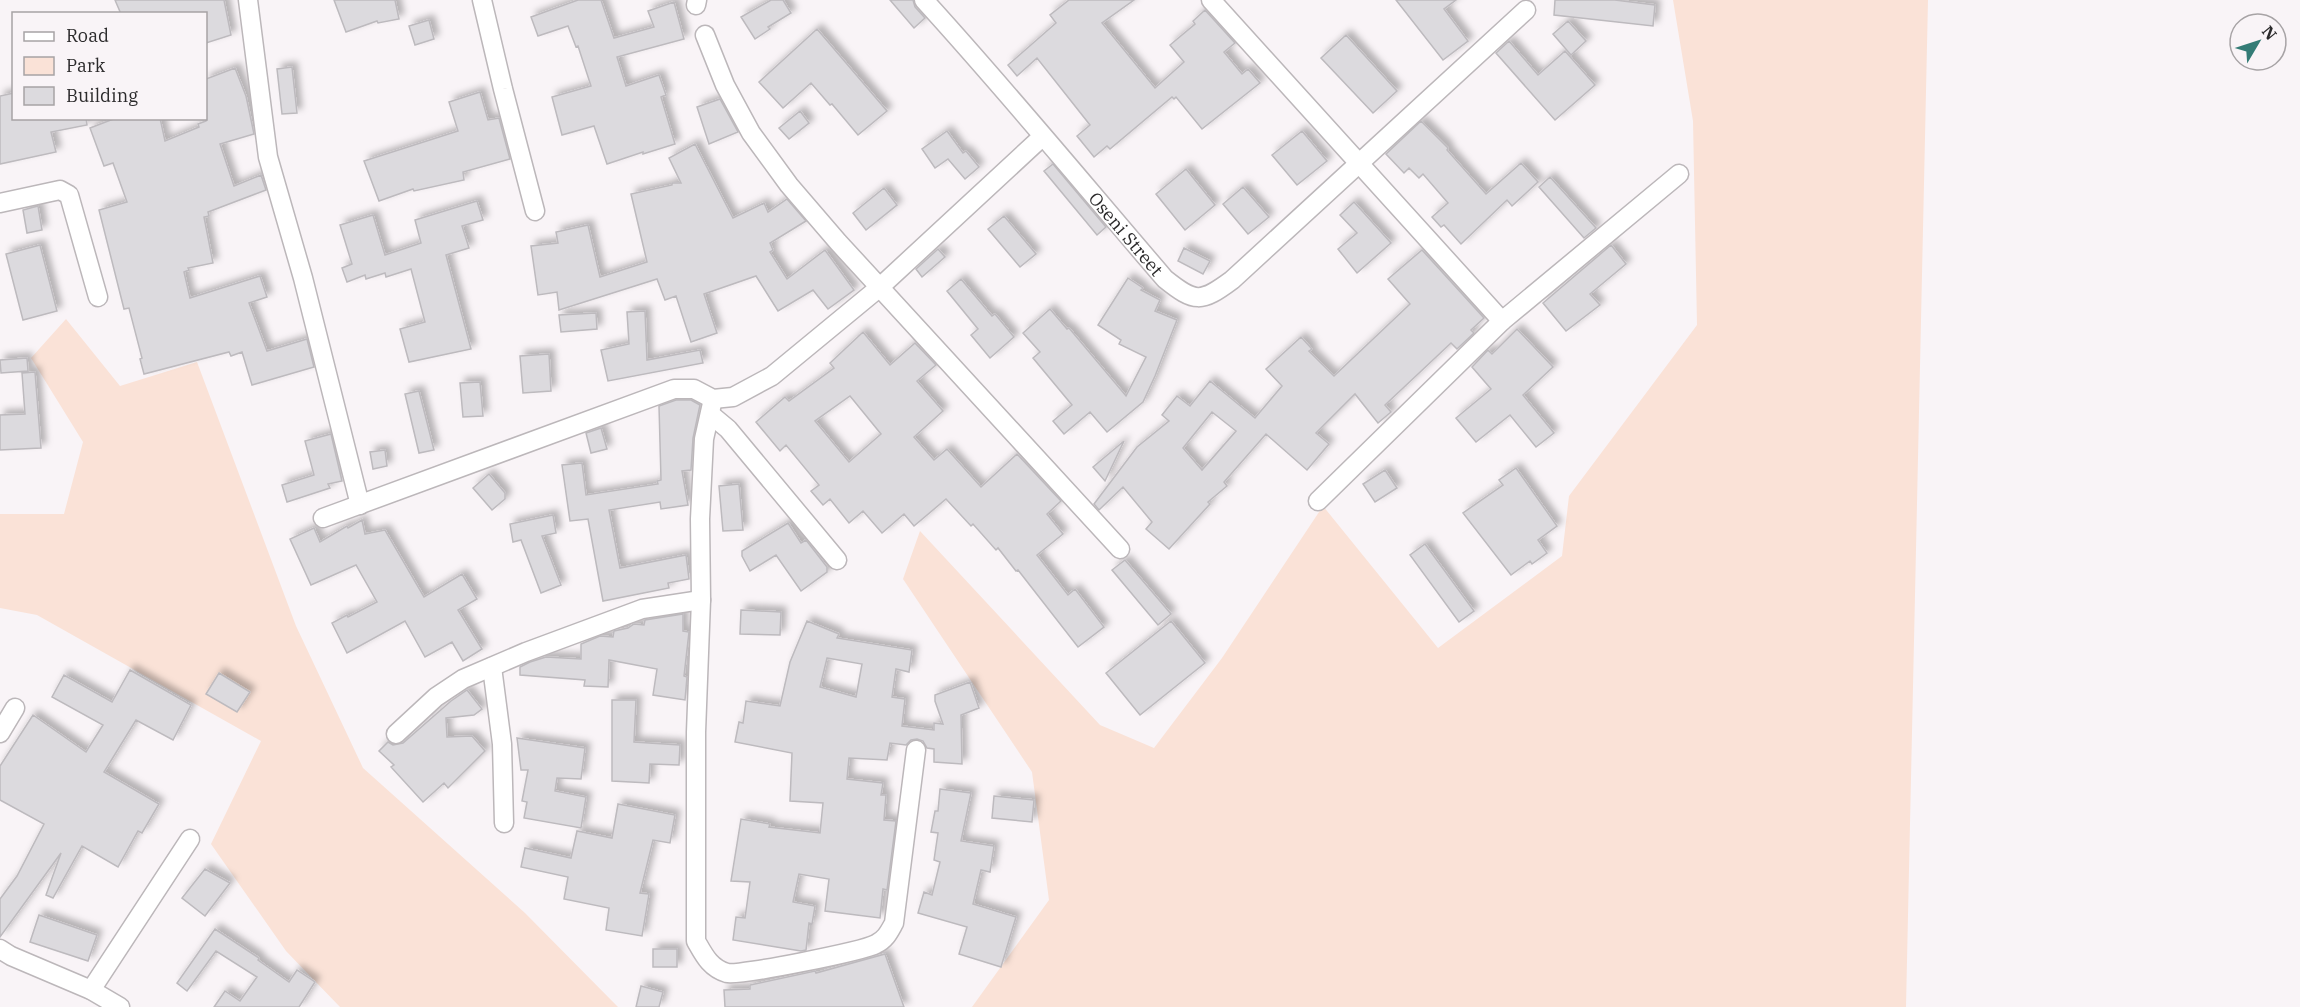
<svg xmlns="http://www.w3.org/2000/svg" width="2300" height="1007" viewBox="0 0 2300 1007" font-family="'IBM Plex Serif',serif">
<defs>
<filter id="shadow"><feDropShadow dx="5" dy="-5" stdDeviation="3" flood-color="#0004"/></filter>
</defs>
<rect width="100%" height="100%" fill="#f9f4f7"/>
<path fill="#fae2d7" d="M1673,0h255l-22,1007h-934l77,-107 -17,-128 -129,-193 17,-48 180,194 54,23 68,-90 101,-152 115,142 124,-92 7,-60 128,-171 -4,-204z
M66,319l54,67 77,-24 99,264 67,142 162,145 93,94h-278l-54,-56 -75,-107 50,-103 -224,-126 -37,-7v-94h64l19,-72 -52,-84z"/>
<path fill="#dcdade" stroke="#bdbabe" stroke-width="1.5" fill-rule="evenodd" filter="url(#shadow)" d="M115,0h109l7,35 -25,8v-29h-85z
M334,0h61l4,19 -21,4 -1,-2 -31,11z
M578,0h23l13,38 40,-11 -6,-16 26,-9 10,37 -67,18 9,29 33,-11 7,20 -5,2 14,47 -32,10v-2l-36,12 -13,-38 -32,9 -10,-38 39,-11 -13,-40 -2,1 -8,-21 -30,10 -7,-19z
M771,0h12l8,13 -23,14 2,2 -15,10 -14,-22z
M890,0h23l2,7 10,11 -11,10z
M1069,0h65l-32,23 53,65 29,-26 -14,-17 25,-21 -2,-3 12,-11 30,33 -11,9 18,22 6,-5 12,14 -58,46 -26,-32 -2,2 -2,-2 -62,52 -3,-3 -13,11 -17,-21 13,-11 -53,-67 -20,18 -9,-11 48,-42 -6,-8z
M1396,0h60l-12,9 24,32 -25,19z
M1555,0h60l40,5 -2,21 -99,-11z
M429,20l5,19 -19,6 -6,-19z
M1568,21l18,20 -15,14 -18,-21z
M817,29l70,82 -29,24 -26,-31 -2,1 -19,-22 -28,25 -24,-26z
M1346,35l51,56 -24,22 -52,-55z
M1509,41l29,34 27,-24 30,34 -40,35 -59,-67z
M292,67l5,46 -15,1 -5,-45z
M235,68l11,28 8,38 -34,10 14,42 27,-11 5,15 -58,22 1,4 -5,1 9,46 -25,5 1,2 -5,2 6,26 70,-22 7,21 -18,6 18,48 40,-12 7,28 -62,18 -10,-33 -11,4 -2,-4 -85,22 -4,-15 2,-1 -13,-50 -5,1 -25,-99 28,-8 -14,-39 -9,3 -14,-38 26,-10h44l5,23 34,-14 -1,-3 8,-3v-42z
M480,92l8,28 11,-2 11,41 -47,13 1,8 -50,11 -1,-2 -34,12 -15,-40 94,-30 -9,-29z
M14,93v25h72l1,7 -36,7 5,20 -56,12v-68z
M720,99l18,33 -29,12 -12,-37z
M800,111l9,12 -20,16 -10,-11z
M1421,121l27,27 -1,2 39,44 35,-31 17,19 -26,24 -5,-6 -46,44 -17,-19 -3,2 -9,-10 16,-14 -25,-29 -4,4 -10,-10 -5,5 -18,-19z
M947,131l16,22 3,-2 13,16 -14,12 -17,-20 -13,9 -13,-19z
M1302,131l25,30 -30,24 -25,-30z
M695,144l38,74 31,-15 4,9 19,-13 19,22 -36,22 3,7 -3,2 17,27 38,-29 29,40 -26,19 -15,-19 -35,21 -22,-35 -52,18 13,39 -26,9 -15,-46 -11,4 -8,-21 -98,31 -2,-18 -19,3 -7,-49 27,-3 -2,-11 32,-7 12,52 47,-15 -16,-68 41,-9v-2h9l-12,-25z
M1053,164l53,63 -9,8 -53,-64z
M1186,169l29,36 -30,25 -29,-36z
M1550,177l46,51 -12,10 -45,-51z
M1243,187l26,30 -21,17 -25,-30z
M884,188l13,17 -31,25 -13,-17z
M477,201l6,19 -21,6 7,22 -23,7 25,94 -62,13 -9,-33 25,-7 -14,-53 -25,8 -1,-4 -19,6 -1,-4 -18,7 -5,-14 10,-4 -12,-39 33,-10 12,40 36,-12 -6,-23z
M1354,202l37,41 -34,30 -19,-24 19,-16 -17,-18z
M38,206l4,24 -15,3 -4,-23z
M1004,216l32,38 -16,13 -32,-38z
M40,245l17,66 -34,9 -17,-66z
M1611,245l15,19 -36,30 10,11 -34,26 -23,-28z
M1184,248l26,13 -7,13 -25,-13z
M938,249l7,8 -23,20 -6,-8z
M1422,250l62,68 -13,12 3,3 -17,16 -6,-6 -66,62 6,7 -13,11 -23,-29 -39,39 13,11 -22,26 -41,-36 -42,48 3,4 -19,16 2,2 -41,45 -23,-20 6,-7 -29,-35 -24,23 -5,-6 43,-57 32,-26 -7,-6 15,-19 13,10 20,-25 45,37 27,-32 -16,-17 35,-32 11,12 -3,2 25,25 76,-72 -22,-25zM1212,412l24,19 -34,39 -19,-22z
M1128,278l15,10 -2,2 19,10 -5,11 22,9 -22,56 -12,26 -36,30 -17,-20 -26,22 -11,-13 19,-16 -39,-47 7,-6 -17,-19 27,-24 17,20 2,-1 57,68 20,-39 -27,-13 2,-4 -23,-15z
M961,279l31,37 3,-2 19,23 -24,21 -19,-23 7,-6 -31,-38z
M645,311l2,49 53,-10 3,13 -95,18 -7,-31 28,-6 -2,-32z
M596,313l1,16 -36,3 -2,-17z
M1517,329l36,38 -30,28 31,38 -18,14 -26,-32 -34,27 -20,-24 35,-29 -19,-22 16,-17 4,4z
M863,332l27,33 25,-22 21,22 -19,16 26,30 -29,26 20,23 13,-11 34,38 36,-33 44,47 -14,13 16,20 -26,21 31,40 7,-6 29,38 -26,20 -60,-77 -2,1 -18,-23 -2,2 -23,-26 -2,2 -25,-27 -32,27 -10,-12 -22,19 -19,-22 -14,12 -19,-24 -7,6 -12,-14 8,-6 -33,-40 -6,6 -24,-29 29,-25 4,4 45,-33 -4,-5zM850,396l31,38 -32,28 -34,-41z
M549,354l2,37 -28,2 -3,-37z
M27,358l1,13 -27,2 -1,-13z
M35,372l6,76 -41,2v-35l25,-1 -3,-41z
M480,382l3,34 -20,1 -3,-34z
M419,391l15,59 -15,3 -14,-59z
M676,400h15l9,5 -7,33 -2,32 -9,1 6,34 -27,4 -1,-7 -51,8 11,58 66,-13 3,24 -21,4 1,5 -66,13 -15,-82 -18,2 -8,-56 20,-2 4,32 72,-11 -1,-3 4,-1 -2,-74z
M601,428l6,21 -16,4 -5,-20z
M331,434l11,47 -14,3 2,4 -43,14 -5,-17 32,-10 -9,-34z
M1124,441l-19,40 -12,-14z
M385,450l2,16 -14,3 -3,-17z
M1516,468l41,58 -19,14 9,13 -15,11 -2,-3 -19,14 -48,-62 40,-28 -4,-5z
M1385,470l12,18 -22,14 -12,-18z
M489,474l16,19v6l-13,11 -19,-22z
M739,484l4,46 -20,1 -4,-45z
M553,515l3,18 -14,3 19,49 -20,8 -20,-53 -8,2 -3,-18z
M362,520l3,14 20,-4 39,67 38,-23 15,25 -19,11 24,39 -19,12 -11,-19 -27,15 -20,-36 -58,32 -15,-30 15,-8 1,2 29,-15 -21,-37 -45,20 -21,-46 24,-11 6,14 27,-16 1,2z
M788,523l13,20 5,-3 21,27v5l-26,19 -25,-36 -26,16 -8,-15v-5z
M1425,544l49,67 -15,11 -49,-67z
M1125,560l46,54 -13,11 -46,-55z
M741,610l40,2 -1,23 -40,-1z
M683,614v17l6,1 -5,44 3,1 -2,23 -32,-5 4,-26 -48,-9 -1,27 -24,-1 1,-6 -65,-5v-8l10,-5 16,-5 35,2v-15l19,-8 13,1 1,-6 14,-3 6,-4 10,1 1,-5z
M807,621l32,13 -2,4 75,12 -3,22 -13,-3 -4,28 13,2 -3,27 32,4v-7l9,1 -8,-23v-6l35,-13 9,26 -18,7 1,49 -28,-2v-13l-7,-1 -4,-7 -6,-2 -6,1 -5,5 -16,-2 -3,17 -38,-2 -2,21 36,4 -2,12h5l-2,25 12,1 -9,69 -4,-1 -3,29 -55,-7 4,-32 -30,-5 -6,28 22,4 -3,18 -3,-1 -3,27 -5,1 -68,-11 3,-23 9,1 5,-36 -19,-1 10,-62 29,5 -1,3 51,6 3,-30 -33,-2 2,-48 -57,-11 4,-20 4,1 3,-22 34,5 10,-44zM827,658l35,6 -6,33 -36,-10z
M1171,621l34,42 -65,52 -34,-42z
M130,670l61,35 -18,35 -37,-20 -32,52 55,32 -17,29 -4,-2 -20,36 -36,-21 -29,52 -7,-3 15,-42 -61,84v-38l17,-23 27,-52 -44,-24v-34l33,-51 53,37 17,-27 -51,-28 12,-22 48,27z
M219,673l31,19 -13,20 -31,-18z
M467,690l15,19 -8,6 -28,3 1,19 25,-1 13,15 -37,37 -4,-5 -21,19 -32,-35 3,-2 -15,-14 9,-9 5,3 10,-2 48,-42z
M612,700h24l-2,42 46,3 -1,20 -29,-1 -1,19 -37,-2z
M517,738l68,10 -4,31 -24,-1 -2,13 31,6 -5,31 -57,-10 3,-16 -5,-1 6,-31h-7z
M940,789l31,4 -10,48 33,5 -4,26 -9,-2 -8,34 43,13 -15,50 -42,-13 8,-27 -49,-14 6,-21 8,3 8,-33 -6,-2 4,-27 -7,-1 4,-21h3z
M994,796l40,4 -2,22 -40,-4z
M618,804l57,11 -5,28 -17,-3 -13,53 9,1 -7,42 -36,-6 3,-22 -45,-9 4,-22 -47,-10 4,-19 46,10 6,-27 35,7z
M205,869l25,14 -25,33 -23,-18z
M39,915l58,20 -9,26 -58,-19z
M215,929l44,29 -1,2 31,22 8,-12 18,12 -16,25h-85l11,-16 15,10 17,-24 -41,-26 -29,40 -10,-8z
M653,949h24v18h-24z
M885,954l19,53h-179l-1,-17 26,-1v-4l65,-14 1,2z
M641,986l22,6 -4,15h-23z"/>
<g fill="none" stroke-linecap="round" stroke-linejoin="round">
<defs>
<g id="minor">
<path d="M248,0l20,157 35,121 57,227"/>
<path d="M482,0l21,89 32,122"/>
<path id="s1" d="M924,0c83,91 161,186 241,279 30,24 36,24 67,1l294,-270"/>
<path d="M1211,0l291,321 177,-147"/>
<path d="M696,5l1,-5"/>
<path d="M705,35l20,50 26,48 38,52 49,57 282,307"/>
<path d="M0,203l60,-13 9,5 29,102"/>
<path d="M713,399l-9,40 -4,80 1,81 -5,132v209c8,14 14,27 31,32 13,3 136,-22 149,-29 10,-5 13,-12 18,-21l22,-173"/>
<path d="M710,414l18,15 109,131"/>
<path d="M1318,501l184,-180"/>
<path d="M323,518l351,-129h20l19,10 20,-2 39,-21 108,-89 162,-150"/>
<path d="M492,667l10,77 2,79"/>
<path d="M0,733l15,-25"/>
<path d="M396,734l40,-37 27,-18 63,-27 116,-43 59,-9"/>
<path d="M0,949l11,7 80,34 29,17"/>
<path d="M91,990l99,-151"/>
</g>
</defs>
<use href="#minor" stroke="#bcb7ba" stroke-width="21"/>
<use href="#minor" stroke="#fff" stroke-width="18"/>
</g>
<g text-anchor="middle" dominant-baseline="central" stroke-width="4.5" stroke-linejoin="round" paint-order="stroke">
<g font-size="18" fill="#2b2a2b" stroke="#f9f4f7">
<text stroke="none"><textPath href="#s1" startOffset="309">Oseni Street</textPath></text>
</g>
</g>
<rect x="12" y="12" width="195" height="108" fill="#f9f4f7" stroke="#a7a3a5" stroke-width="1.5"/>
<rect x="24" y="32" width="30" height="9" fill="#ffffff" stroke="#a7a3a5" stroke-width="1.5"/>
<text x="66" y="42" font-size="18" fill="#2b2a2b">Road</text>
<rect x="24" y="57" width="30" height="18" fill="#fae2d7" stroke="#a7a3a5" stroke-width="1.5"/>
<text x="66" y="72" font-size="18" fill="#2b2a2b">Park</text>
<rect x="24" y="87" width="30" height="18" fill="#dcdade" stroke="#a7a3a5" stroke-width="1.5"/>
<text x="66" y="102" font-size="18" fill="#2b2a2b">Building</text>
<g transform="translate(2258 42) rotate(51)"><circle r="28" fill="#f9f4f7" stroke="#a7a3a5" stroke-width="1.5"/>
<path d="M0-4.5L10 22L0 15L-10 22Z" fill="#347c76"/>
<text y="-9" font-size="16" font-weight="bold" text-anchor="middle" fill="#2b2a2b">N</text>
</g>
</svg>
